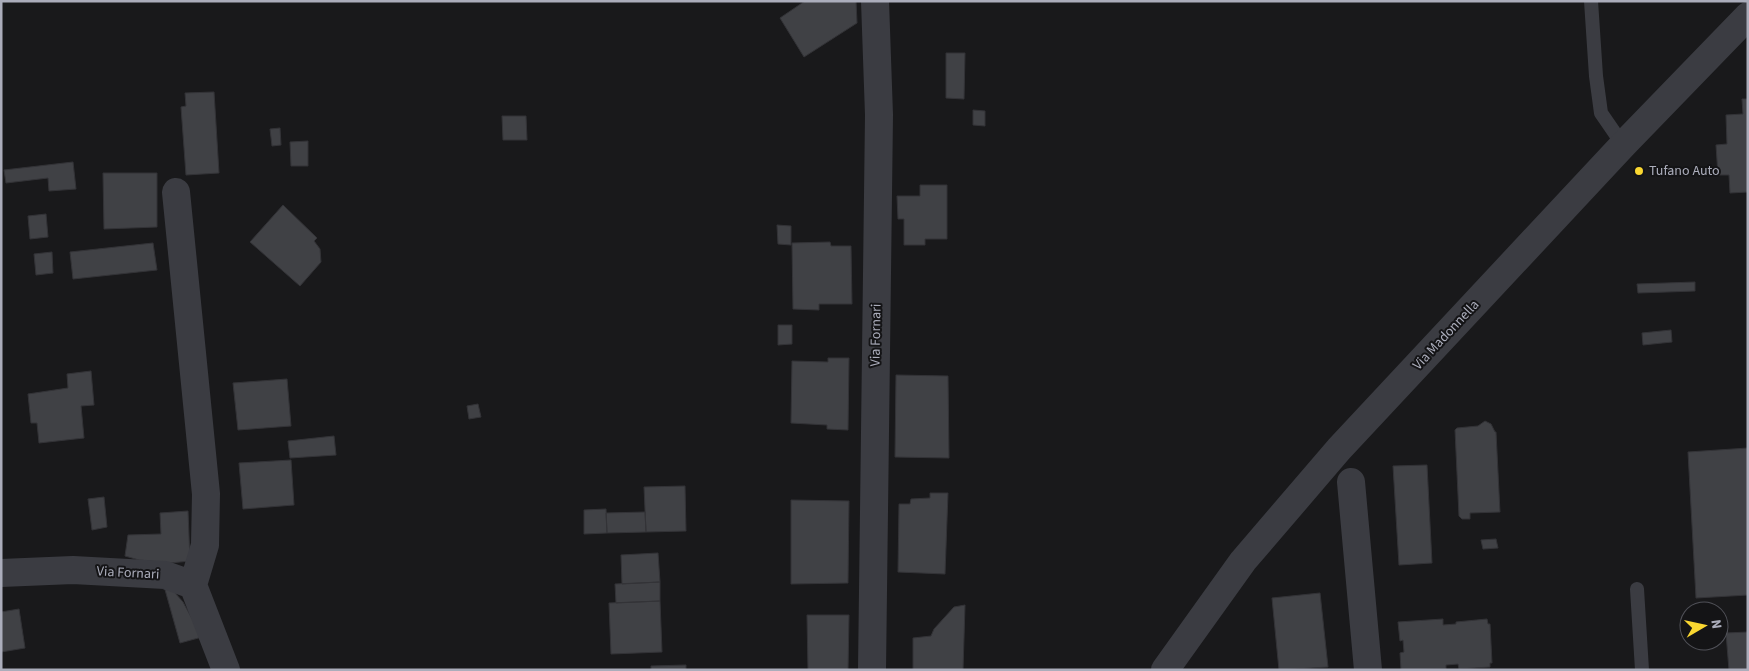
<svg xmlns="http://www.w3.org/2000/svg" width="1749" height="671" viewBox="0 0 1749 671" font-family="'Source Sans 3',sans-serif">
<rect width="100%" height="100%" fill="#19191b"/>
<path fill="#404145" stroke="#333337" d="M805,1h51l1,22 -53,34 -24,-39z
M946,53h19l-1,46 -18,-1z
M214,92l5,81 -33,2 -5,-68 5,-1 -1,-13z
M1742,99h6v93l-18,1 -1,-18h-11l-2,-30 11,-1 -1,-29 17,-1z
M973,110l12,1v15l-12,-1z
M502,116h24l1,24h-24z
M280,128l1,17 -9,1 -2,-17z
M308,141v25h-17l-1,-24z
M73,162l3,27 -27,2 -1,-13 -42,5 -2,-13z
M103,173h54v54l-53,2z
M920,185h27v54h-22v6h-21v-26h-6l-1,-23h23z
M283,205l34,33 -3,3 6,8 1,13 -21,24 -50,-44z
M46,214l2,23 -18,2 -2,-23z
M777,225l14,1v19l-13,-1z
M830,242l1,4h20l1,58h-33v6l-26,-1 -1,-66z
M153,243l4,27 -84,9 -3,-27z
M52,252l1,21 -17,2 -2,-21z
M1695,282v9l-57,2 -1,-9z
M778,325h14v19l-14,1z
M1671,330l1,12 -29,3 -1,-12z
M828,358h21l-1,72 -21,-1v-4l-36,-2 1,-62 36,1z
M91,371l3,34 -13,1 3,32 -45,5 -2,-20h-6l-3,-29 40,-6 -1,-14z
M896,375l52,1 1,82 -54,-1z
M287,379l4,47 -53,4 -5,-47z
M478,404l3,13 -12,2 -2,-13z
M1485,421l6,3 4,8h1l4,80 -30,1v6h-8l-3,-3 -4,-86 2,-2 21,-2z
M334,436l2,19 -46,3 -2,-17z
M1748,448v147l-52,3 -8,-146z
M291,460l3,45 -51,4 -4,-46z
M1427,465l5,98 -33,2 -6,-99z
M685,486l1,45 -40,1 -2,-45z
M930,493h18l-3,81 -47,-2 1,-68h11l1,-5 19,-1z
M104,497l3,30 -15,3 -4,-31z
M791,500l58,1 -1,82 -57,1z
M606,509l1,24 -23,1v-24z
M188,511l2,50 -20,2 -31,-3 -14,-4 3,-21 33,-1 -1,-21z
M645,512l1,20 -39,1 -1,-20z
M1496,539l2,9 -15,1 -2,-9z
M658,553l2,29 -38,2 -1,-29z
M660,582v19l-44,2 -1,-19z
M168,585l15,17 19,35 -22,6 -16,-57z
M1320,593l8,74 -49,3 -7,-72z
M660,601l2,51 -51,2 -2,-51z
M965,605l-2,65h-50v-32l18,-2 3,-7 20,-22z
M19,609l6,39 -24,4v-40z
M807,615h42l-1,55h-40z
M1443,619v6l13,-1v-2l31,-3 1,5h2l2,39h-2v4l-31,2 -1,-5 -12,1v4l-45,1 -1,-17 4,-1 -1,-12 -3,1 -2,-19z
M1748,632v38h-19l-3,-37z
M686,665v5h-35v-4z"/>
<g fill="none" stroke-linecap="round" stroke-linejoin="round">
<path stroke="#3b3c42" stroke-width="14" d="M1591,1l5,75 5,37 22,32
M1637,589l5,81"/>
<path stroke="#3b3c42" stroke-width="28" d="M176,192l30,302 -1,51 -12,40
M1351,482l17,188
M1,573l72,-3 92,5 28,10 33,85
M872,670l7,-555 -4,-114"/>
<path stroke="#3b3c42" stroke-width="28" d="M1165,670l78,-109 96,-112 284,-304 125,-129"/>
</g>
<circle fill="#fad731" stroke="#141416" stroke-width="2" cx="1639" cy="171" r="5"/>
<g text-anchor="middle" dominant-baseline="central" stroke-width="4" stroke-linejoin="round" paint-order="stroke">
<g font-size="14" fill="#abadbb" stroke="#141416" text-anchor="start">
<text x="1649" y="171">Tufano Auto</text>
</g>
<g font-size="14" fill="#abadbb" stroke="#141416">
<text transform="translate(876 335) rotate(-89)">Via Fornari</text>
<text transform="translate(1446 335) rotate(-47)">Via Madonnella</text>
<text transform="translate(128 573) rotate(3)">Via Fornari</text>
</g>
</g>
<rect width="1749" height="671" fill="none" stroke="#abadbb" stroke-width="5"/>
<g transform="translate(1704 626) rotate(81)"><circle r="24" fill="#141416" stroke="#505158"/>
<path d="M0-4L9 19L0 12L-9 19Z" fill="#fad731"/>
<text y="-8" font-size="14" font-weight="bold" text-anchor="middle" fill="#abadbb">N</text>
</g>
</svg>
